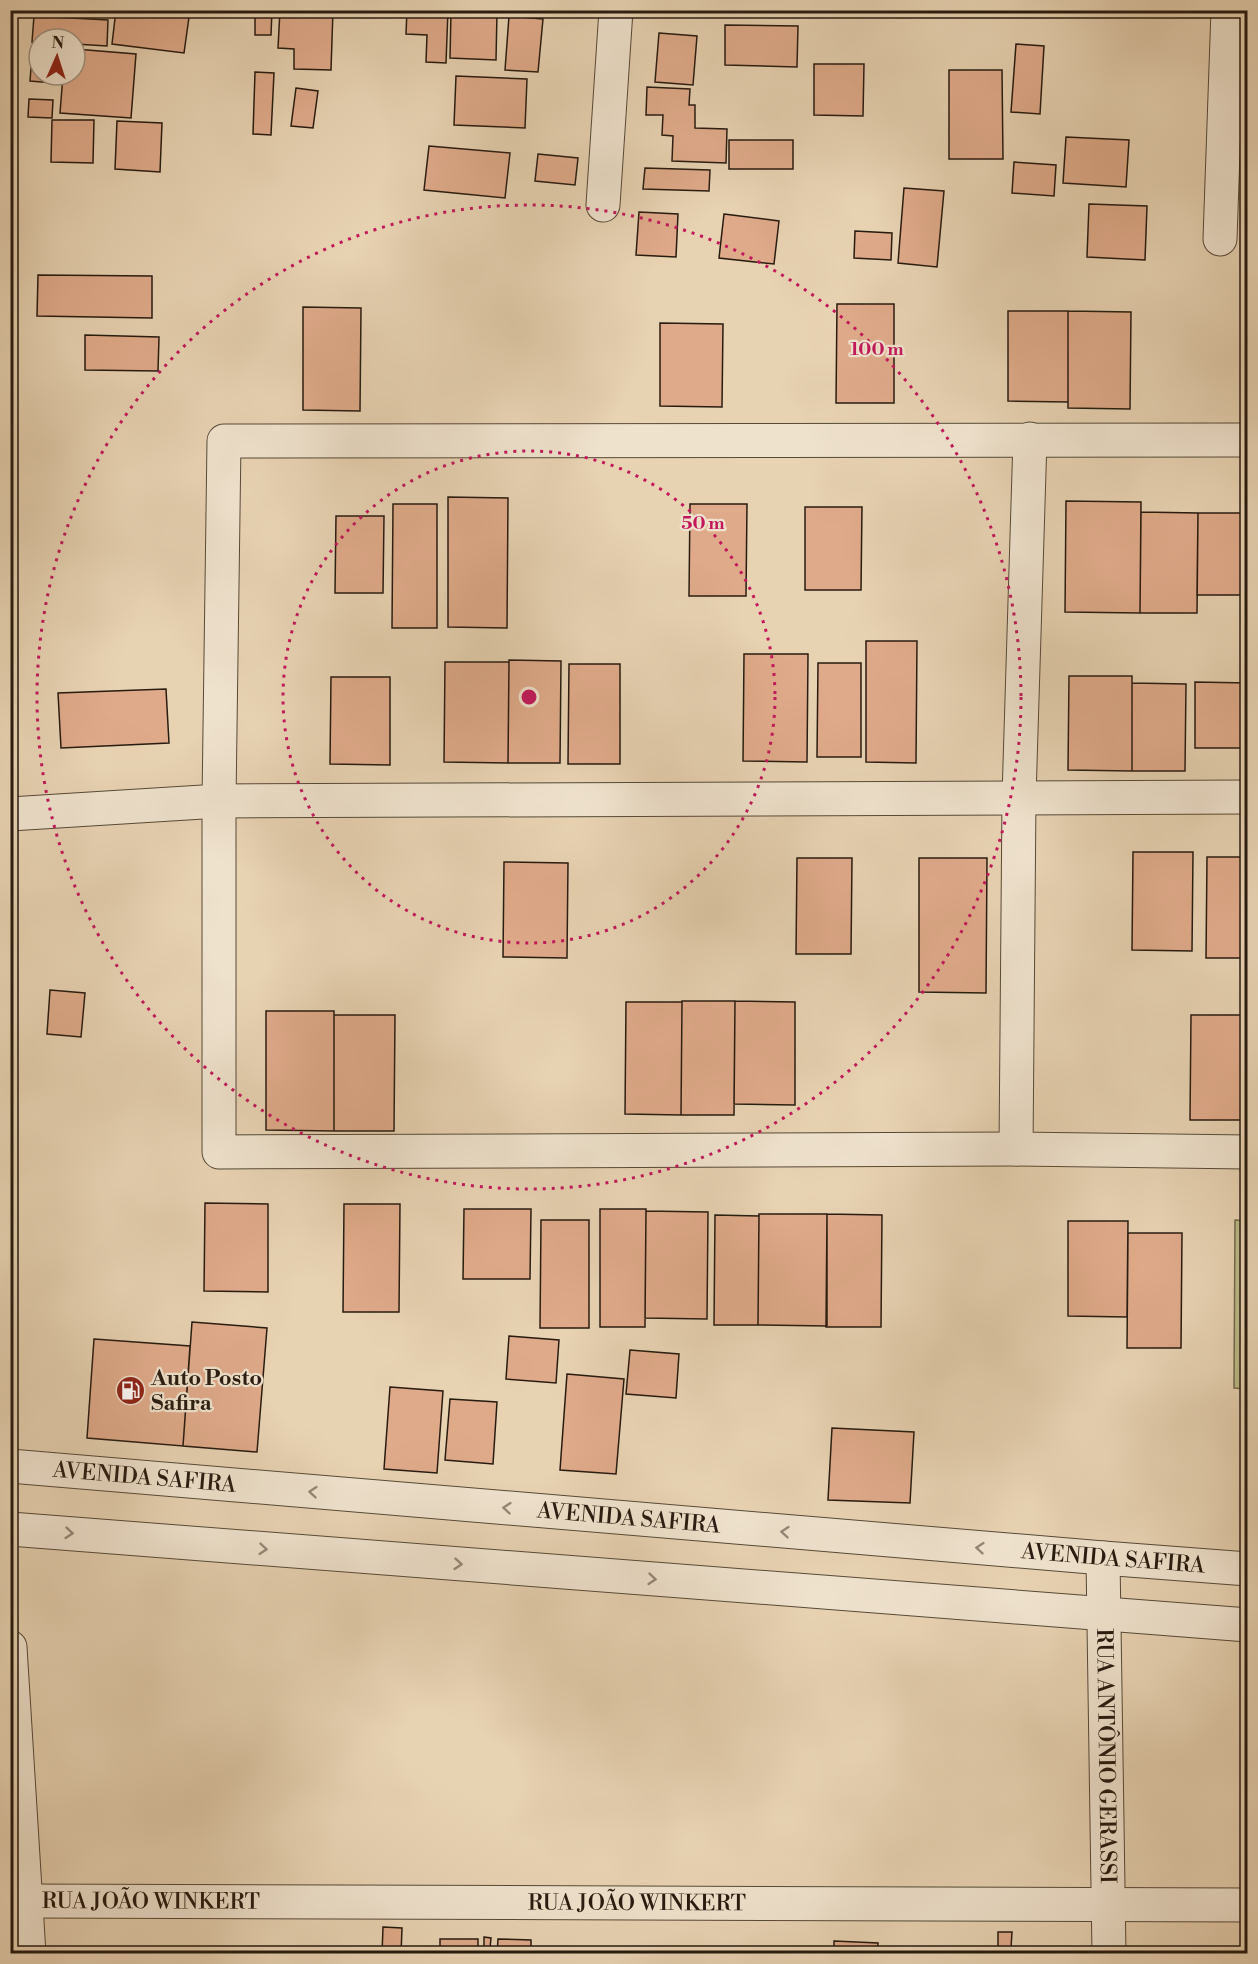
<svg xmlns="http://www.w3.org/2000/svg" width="1258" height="1964" viewBox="0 0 1258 1964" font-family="'Libre Bodoni',serif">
<rect width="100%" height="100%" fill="#e7d2b2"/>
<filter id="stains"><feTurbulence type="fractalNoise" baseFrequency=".00333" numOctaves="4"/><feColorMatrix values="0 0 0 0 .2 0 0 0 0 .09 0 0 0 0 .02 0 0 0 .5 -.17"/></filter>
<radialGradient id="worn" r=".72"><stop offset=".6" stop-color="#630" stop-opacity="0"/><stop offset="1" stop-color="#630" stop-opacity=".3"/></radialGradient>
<path fill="#bcba88" stroke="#726a4c" stroke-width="1.5" d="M1235,1220l12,1v168l-13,-1z"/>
<path fill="#dfaa8a" stroke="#281b10" stroke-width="1.5" d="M116,10h74l-6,43 -72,-9z
M255,10h17l-1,25h-16z
M280,10h53l-2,60 -37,-1v-20l-16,-1z
M407,10h41l-2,53 -20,-1 1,-27 -21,-1z
M451,12l46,1 -1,47 -46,-2z
M34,16l74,4 -1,26 -32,-2v-5h-36v3h-7z
M509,16l34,3 -5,53 -33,-2z
M725,25l73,1 -1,41 -72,-2z
M659,33l38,3 -4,49 -38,-3z
M1016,44l28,2 -4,68 -29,-2z
M75,49l61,5 -5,64 -71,-5 3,-38h12z
M32,54h7v21h15v8l-24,-2z
M814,64h50l-1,52 -49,-1z
M949,70h53l1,89h-54z
M255,72l19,1 -3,62 -18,-1z
M456,76l71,3 -2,49 -71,-3z
M647,87l43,2 -1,16h6v23l32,1 -1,34 -54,-2 1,-25 -11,-1 1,-20h-17z
M296,88l22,3 -5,37 -22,-2z
M29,99l24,1 -1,18 -24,-1z
M52,120h42l-1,43 -42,-1z
M117,121l45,2 -2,49 -45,-3z
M1066,137l63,3 -3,47 -63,-4z
M729,140h64v29h-64z
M429,146l81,7 -5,45 -81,-8z
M538,154l40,4 -3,27 -40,-4z
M1014,162l42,3 -2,31 -42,-3z
M645,168l65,2 -1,21 -66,-2z
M904,188l40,3 -7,76 -39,-4z
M1089,204l58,2 -2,54 -58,-3z
M639,212l39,2 -2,43 -40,-2z
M724,214l55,7 -5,43 -55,-6z
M855,231l37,2 -1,27 -37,-2z
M38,275l114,1v42l-115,-2z
M837,304h57v99h-58z
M303,307l58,1 -1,103 -57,-1z
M1008,311h60v91l-60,-1z
M1068,311l63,1 -1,97 -62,-1z
M660,323l63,1 -1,83 -62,-1z
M85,335l74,2 -1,34 -73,-1z
M448,497l60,1 -1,130 -59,-1z
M1066,501l75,1 -1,111 -75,-1z
M393,504h44v124h-45z
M690,504h57l-1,92h-57z
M805,507h57l-1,83h-56z
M1141,512l57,1 -1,100h-57z
M1198,513h50v82h-51z
M336,516h48l-1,77h-48z
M866,641h51l-1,122 -50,-1z
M744,654h64l-1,108 -64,-1z
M509,660l52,1 -1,102h-52z
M445,662h64l-1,101 -64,-1z
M818,663h43v94h-44z
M569,664h51v100h-52z
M1069,676h63v95l-64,-1z
M331,677h59v88l-60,-1z
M1195,682l53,1v65h-53z
M1132,683l54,1 -1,87h-53z
M166,689l3,54 -108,5 -3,-55z
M1133,852h60l-1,99 -60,-1z
M1207,857h41v101h-42z
M797,858h55l-1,96h-55z
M919,858h68l-1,135 -67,-1z
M504,862l64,1 -1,95 -64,-1z
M50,990l35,3 -4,44 -34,-3z
M682,1001h53l-1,114h-53z
M735,1001l60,1v103l-61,-1z
M626,1002h56l-1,113 -56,-1z
M266,1011h68v120l-68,-1z
M334,1015h61l-1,116h-60z
M1191,1015h54l-1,105h-54z
M205,1203l63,1v88l-64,-1z
M344,1204h56l-1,108h-56z
M464,1209h67l-1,70h-67z
M600,1209h46l-1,118h-45z
M646,1211l62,1 -1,107 -62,-1z
M759,1214h68v112l-69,-1z
M827,1214l55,1 -1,112h-55z
M715,1215l44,1 -1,109h-44z
M541,1220h48v108h-49z
M1068,1221h60l-1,96 -59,-1z
M1128,1233h54l-1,115h-54z
M192,1322l75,6 -10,124 -74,-6z
M509,1336l50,4 -3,43 -50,-4z
M94,1339l96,7 -7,100 -96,-8z
M630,1350l49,4 -3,44 -50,-4z
M567,1374l57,5 -8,95 -56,-4z
M390,1387l53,4 -6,82 -53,-4z
M450,1399l47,3 -4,62 -48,-4z
M832,1428l82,4 -4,71 -82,-3z
M383,1927l19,1 -1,26h-19z
M998,1932h14l-1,16 26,1v5h-39z
M484,1937l7,1 -1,10h-6z
M440,1939h38v10h9v5h-47z
M498,1939l33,1v14h-34z
M834,1941l44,2 -1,11h-43z
M218,1948l36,2v4h-36z
M777,1949h55v5h-55z
M723,1951l51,2v1h-51z"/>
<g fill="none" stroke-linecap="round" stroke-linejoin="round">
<defs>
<g id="minor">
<path d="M603,205l13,-195"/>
<path d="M1220,239l8,-229"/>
<path d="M1248,440l-1024,1 -5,360v351l797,-3 232,3"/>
<path d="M10,814l209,-13 1029,-4"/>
<path d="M1016,1149l3,-352 11,-358"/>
<path id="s1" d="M10,1466l1093,92 145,11"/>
<path d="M10,1529l1238,96"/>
<path id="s2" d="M1103,1558l6,396"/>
<path id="s3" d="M25,1901l1223,4"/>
</g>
<path id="tertiary" d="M10,1647l19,307"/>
</defs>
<use href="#minor" stroke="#584938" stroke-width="35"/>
<use href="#tertiary" stroke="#584938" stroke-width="35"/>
<use href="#minor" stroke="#efe2cd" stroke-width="33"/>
<use href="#tertiary" stroke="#efe2cd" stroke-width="33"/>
</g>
<defs><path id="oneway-chevron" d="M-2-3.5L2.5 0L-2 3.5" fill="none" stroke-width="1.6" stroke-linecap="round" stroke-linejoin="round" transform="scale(1.5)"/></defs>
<g stroke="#958878">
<use href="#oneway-chevron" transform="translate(313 1492) rotate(-175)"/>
<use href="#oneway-chevron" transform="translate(507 1508) rotate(-175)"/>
<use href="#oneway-chevron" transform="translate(785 1532) rotate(-175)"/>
<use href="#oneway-chevron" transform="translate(69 1533) rotate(5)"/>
<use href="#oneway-chevron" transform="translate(980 1548) rotate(-175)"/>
<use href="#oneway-chevron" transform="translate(263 1549) rotate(5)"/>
<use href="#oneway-chevron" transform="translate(458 1564) rotate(5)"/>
<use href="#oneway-chevron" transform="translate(652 1579) rotate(5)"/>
</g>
<g fill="none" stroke="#c2185b" stroke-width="3" stroke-dasharray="3 6">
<circle cx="529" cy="697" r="246"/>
<circle cx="529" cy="697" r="492"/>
</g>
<defs>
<symbol id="fuel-disc" viewBox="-11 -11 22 22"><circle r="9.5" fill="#8f2418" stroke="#efe2cd"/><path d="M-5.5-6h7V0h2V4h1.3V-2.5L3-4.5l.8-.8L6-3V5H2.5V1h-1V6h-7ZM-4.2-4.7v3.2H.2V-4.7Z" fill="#fff"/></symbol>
</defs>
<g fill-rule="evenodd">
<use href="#fuel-disc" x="114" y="1374" width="33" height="33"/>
</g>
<g text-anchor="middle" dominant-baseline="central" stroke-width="4.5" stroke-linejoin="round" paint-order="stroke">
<g font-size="22" font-weight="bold" fill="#281b10" stroke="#efe2cd" text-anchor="start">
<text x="151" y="1378">Auto Posto<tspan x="151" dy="25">Safira</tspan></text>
</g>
<g font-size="22" fill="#281b10" stroke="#efe2cd">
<text stroke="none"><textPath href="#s1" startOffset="135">AVENIDA SAFIRA</textPath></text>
<text stroke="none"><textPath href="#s1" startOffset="621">AVENIDA SAFIRA</textPath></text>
<text stroke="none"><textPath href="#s1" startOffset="1107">AVENIDA SAFIRA</textPath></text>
<text stroke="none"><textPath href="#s2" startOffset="198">RUA ANTÔNIO GERASSI</textPath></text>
<text stroke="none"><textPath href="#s3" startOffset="126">RUA JOÃO WINKERT</textPath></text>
<text stroke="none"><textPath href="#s3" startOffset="612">RUA JOÃO WINKERT</textPath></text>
</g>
</g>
<circle cx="529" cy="697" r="9" fill="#c2185b" stroke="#efe2cd" stroke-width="3"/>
<g font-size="18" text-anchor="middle" font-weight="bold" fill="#c2185b" stroke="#efe2cd" stroke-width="4.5" stroke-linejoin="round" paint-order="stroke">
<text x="877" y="355">100 m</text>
<text x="703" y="529">50 m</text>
</g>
<rect width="1258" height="1964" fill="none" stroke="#e7d2b2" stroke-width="36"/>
<rect x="12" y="12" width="1234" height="1940" fill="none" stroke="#281b10" stroke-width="3"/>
<rect x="18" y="18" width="1222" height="1928" fill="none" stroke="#281b10" stroke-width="1.5"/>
<g transform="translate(57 57) rotate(3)"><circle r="28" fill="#efe2cd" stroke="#9f9281" stroke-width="1.5"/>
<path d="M0-4.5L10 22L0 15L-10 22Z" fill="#8f2418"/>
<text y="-9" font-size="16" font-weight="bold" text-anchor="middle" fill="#281b10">N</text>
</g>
<rect width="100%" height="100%" filter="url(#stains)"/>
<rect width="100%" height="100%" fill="url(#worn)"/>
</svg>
